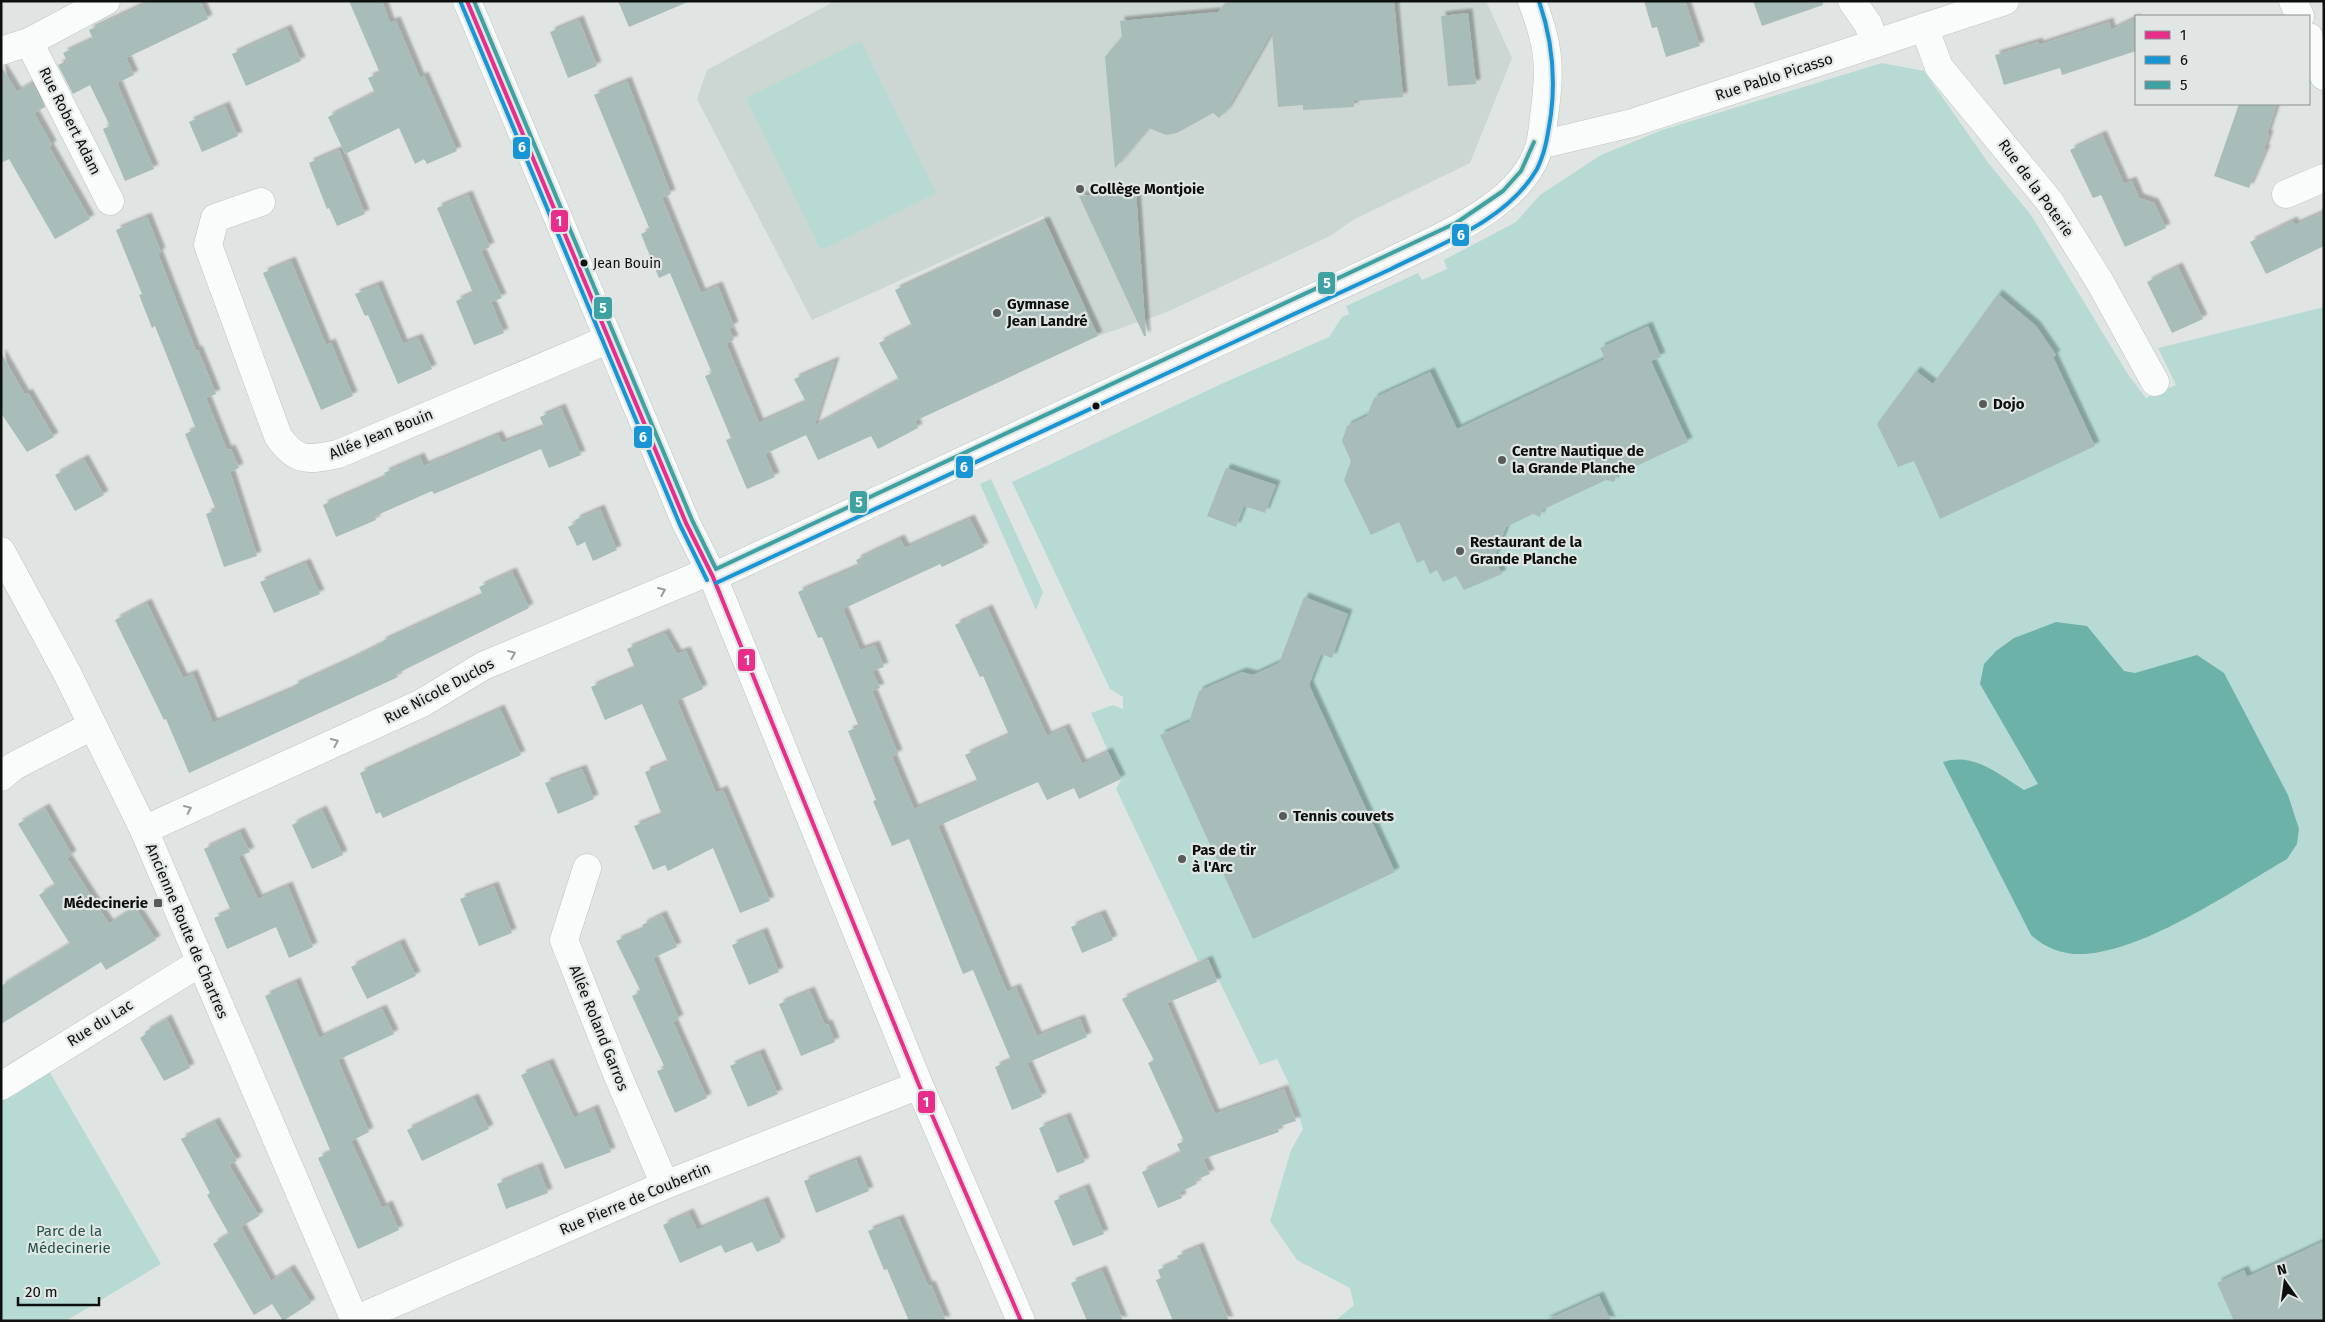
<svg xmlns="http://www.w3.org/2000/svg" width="2325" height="1322" viewBox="0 0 2325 1322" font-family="'Fira Sans',sans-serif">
<defs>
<filter id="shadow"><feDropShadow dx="4.5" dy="-4.5" stdDeviation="1" flood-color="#0004"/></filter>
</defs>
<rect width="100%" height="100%" fill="#e0e5e3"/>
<path fill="#ccd6d3" d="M835,1h651l26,57 -42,105 -117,57 -23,16 -163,76 -69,24 -55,-120 -231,104 -115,-221 10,-29z"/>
<path fill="#b7dbd4" d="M861,41l75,152 -115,57 -75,-152z
M1882,63l42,8 65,93 42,51 98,161 17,22 30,-13 -18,-37 166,-41v1014h-989l19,-16 -4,-17 -53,-28 -27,-39 21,-71 12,-21 -13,-43 -13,-27 -17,6 -52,-107 -10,3 -82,-172 5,-9 -30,-67 22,-8 10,4v-12l-13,-8 -98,-207 207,-97 110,-48 13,-20 7,-3 -3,-8 72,-33 4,7 25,-11 -3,-9 72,-38 24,-27 61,-40 61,-25z
M991,479l52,113 -7,18 -56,-126z
M48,1069l113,195 -95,57h-65v-222z"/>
<path fill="#6cb2a8" d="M2056,622l31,4 37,45 11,2 62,-18 27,18 64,122 11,34 -2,15 -10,15c-55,32 -140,91 -203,95 -20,1 -39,-6 -53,-19l-88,-173c31,-10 55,12 81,28l14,-6 -58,-100 4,-20 12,-13 18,-13z"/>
<path fill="#a8bcb9" filter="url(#shadow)" d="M151,1h49l8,18 -82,39 8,17 -17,8 37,86 -29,12 -22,-52 7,-3 -20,-41 -17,9 -15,-29 9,-4 -4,-8 30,-14 -4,-9z
M349,1h33l8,22 6,-2 24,57 4,-2 33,75 -30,13 -3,-5 -9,5 -16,-36 -54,26 -17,-37 47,-24 -7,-15 12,-5z
M618,1h72l-61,26z
M1227,1h167l9,96 -49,4v6l-51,3v-5l-25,2 -6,-75 -45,78 -8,8 -6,-5 -36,20 -11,2 -17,-7 -34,40 -10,-111 17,-20 -2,-16 98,-9z
M1644,1h41l15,45 -34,11 -9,-30 -5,1z
M1753,1h69l1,4 -61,21z
M1468,13l8,71 -28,2 -7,-70z
M2136,18v33l-74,24 -2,-7 -56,17 -9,-30 43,-13 1,3 70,-23 2,8z
M579,20l18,46 -29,12 -18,-46z
M287,29l14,32 -55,25 -14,-32z
M1,66l16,26 15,-9 13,24 -11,6 18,32 -3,2 41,72 -35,20 -46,-80 -8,4z
M627,81l44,113 -9,4 39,95 17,-7 16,40 -5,3 5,11 -8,3 33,80 47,-21 -12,-23 41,-18 -21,65 85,-46 -20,-37 33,-17 -17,-36 150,-69 53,115 -183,85 3,7 -40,21 -7,-13 -53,24 -12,-25 -41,19 10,23 -28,12 -21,-49 5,-2 -26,-62 7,-3 -42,-100 -11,5 -18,-44 9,-4 -56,-135z
M2239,104h38l-10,30 2,1 -5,14h2l-17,39 -35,-12z
M225,106l13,30 -36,16 -13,-30z
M2102,135l22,49 8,-3 7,17 15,5 12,25 -41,19 -24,-52 -8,3 -23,-48z
M339,150l26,64 -28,12 -8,-18 -2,1 -18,-46z
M1136,192l10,144h-2l-65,-140z
M468,195l22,52 -9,4 21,47 -11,4 13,31 -30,12 -18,-44 17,-8 -36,-85z
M2324,212v34l-58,28 -16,-32 43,-21 2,4z
M147,217l14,35 -3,2 38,97 2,-1 18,44 -10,4 21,52 4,-1 8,19 -9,4 27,84 -33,11 -18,-53 10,-4 -31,-76 11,-5 -41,-103 -3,2 -13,-33 3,-1 -26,-64z
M291,261l35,84 5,-2 22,53 -32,14 -58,-137z
M2178,267l25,52 -31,14 -25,-51z
M378,285l25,59 15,-6 14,31 -34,15 -30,-69 -3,1 -10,-22z
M1998,294l38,32 20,29 -3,2 42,89 -155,73 -26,-58 -16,6 -21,-43 39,-53 17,13z
M1648,326l13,31 -10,4 37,81 -71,33 -3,7 -8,-2 -64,30 -2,7 -7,-3 -27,13 -12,31 8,16 -38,16 -8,-14 -13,6 -6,-12 -7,4 -6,-14 -7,3 -18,-41 -28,13 -27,-55 7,-19 -9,-20 5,-15 20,-10 7,-18 56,-26 27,57 148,-70 -5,-11z
M1,353l24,42 3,-2 26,44 -27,15 -26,-39z
M561,408l20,47 -32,13 -8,-19 -107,45 -2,-3 -57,25 1,4 -40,17 -13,-32 63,-28 -2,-4 36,-16 4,9 74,-31 4,8 42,-16 -4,-10z
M84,459l20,36 -29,16 -20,-36z
M1226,468l50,17 -11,28 -21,-7 -8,21 -29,-11z
M600,509l17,41 -24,11 -8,-19 -8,4 -9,-19 8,-4 -1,-3z
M970,519l14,28 -42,20 -2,-3 -97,45 17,41 15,-5 9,22 -12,4 8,17 -8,3 26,63 -6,3 22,52 64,-27 -13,-27 44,-20 -26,-59 -3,1 -25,-52 33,-16 59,127 18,-8 17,36 26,-12 13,27 -42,20 -5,-11 -27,12 -9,-18 -100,44 69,166 9,-4 21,48 43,-17 7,18 -60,26 15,34 -30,13 -17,-43 16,-7 -38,-90 -10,4 -54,-135 -17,7 -19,-45 3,-1 -28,-69 11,-4 -37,-90 -4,1 -20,-46 61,-26 -3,-6 44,-21 5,9z
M306,563l14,31 -46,19 -14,-31z
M512,572l17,36 -133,66 2,3 -209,96 -23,-54 -2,1 -49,-100 32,-17 36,75 10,-4 20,49 82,-35 -2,-2 57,-26 32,-16 -1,-2 102,-47 -4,-8z
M1304,597l44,17 -16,44 -11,-4 -12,31 86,187 -142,67 -93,-204 29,-13 10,-31 43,-19 11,3 26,-12z
M665,633l12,21 9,-3 17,38 -26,12 39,92 7,-3 47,111 -30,12 -27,-65 -45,23 -3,-6 -12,5 -19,-44 28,-11 -17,-43 23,-10 -26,-58 -37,16 -14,-33 44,-19 -8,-19z
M500,709l21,46 -138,63 -3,-6 -4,2 -16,-41z
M582,769l12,30 -36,15 -13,-31z
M45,808l27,47 -5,3 42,66 26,-17 21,33 -50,30 -5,-8 -100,62v-38l69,-42 -31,-49 16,-10 -37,-61z
M322,810l21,45 -31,14 -20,-44z
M240,832l10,20 -12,5 20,42 30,-13 25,61 -24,11 -13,-31 -49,22 -13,-31 17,-7 -27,-62z
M494,886l18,47 -33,13 -19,-47z
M1101,914l12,26 -31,13 -11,-26z
M662,915l15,32 -24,11 26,61 -6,3 34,76 -32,15 -18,-42 8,-3 -33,-72 9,-4 -25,-51 28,-12 -2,-4z
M763,932l16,40 -30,13 -17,-40z
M400,943l16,33 -49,23 -16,-32z
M1208,960l9,22 -50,21 48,111 69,-25 12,32 -19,6 2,5 -76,27 7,15 -15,6 2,4 -17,8 2,6 -24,10 -16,-36 39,-19 -4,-9 7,-3 -36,-78 6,-3 -32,-61z
M296,982l23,56 63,-29 12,25 -56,26 31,72 -18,9 31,67 6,-3 11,25 -41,19 -40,-91 13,-6 -66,-156z
M810,991l15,34 3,-1 7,18 -34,14 -22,-52z
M167,1019l23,49 -26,13 -24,-43 6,-4 -1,-2z
M760,1053l18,41 -30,13 -18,-41z
M549,1063l25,55 20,-9 17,43 -46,17 -44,-94z
M474,1098l15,31 -67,32 -15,-31z
M1066,1117l19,45 -28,11 -18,-45z
M215,1122l22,39 -8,4 30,51 -18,11 30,54 19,-12 21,34 -28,18 -11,-17 -18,11 -41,-71 16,-10 -22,-39 3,-2 -29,-54z
M856,1160l13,31 -53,22 -12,-32z
M538,1167l10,26 -42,16 -9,-25z
M1085,1188l19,46 -31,12 -19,-45z
M764,1201l17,41 -24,10 -5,-10 -27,11 -4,-8 -41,18 -17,-38 26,-12 8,17z
M899,1219l29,67 3,-1 15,36h-37l-22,-52 -3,1 -16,-39z
M2324,1241v80h-90l-17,-38 27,-13 3,7z
M1199,1247l30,74h-56l-17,-41 5,-2 -3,-8 21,-9 -2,-5z
M1102,1270l21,51h-36l-16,-38z
M1599,1296l12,25h-67z"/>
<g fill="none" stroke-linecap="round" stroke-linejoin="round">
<defs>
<path id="street" d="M467,1l219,522 27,54 206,508 102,236
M1852,1l16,23 7,20
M2293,1l7,15
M1924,27l15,40 111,135 50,80 55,100
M2309,37l15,39
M29,42l81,159
M1,51l28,-9 77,-41
M1540,145l92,-22 373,-122
M2286,194l38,-16
M261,202l-46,16 -7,27 70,191c18,27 31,24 60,18l271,-115
M713,577l675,-314c51,-26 137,-58 152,-119 3,-11 3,-23 5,-35 6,-44 3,-66 -13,-108
M1,777l13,-11 78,-40
M144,830l278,-127 61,-37 227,-95
M587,868l-23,72 54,136 47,109
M1,1086l200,-124
M355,1320l310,-135 254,-100"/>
<path id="secondary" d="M1,551l66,122 77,157 211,491"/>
</defs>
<use href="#street" stroke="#bec1c1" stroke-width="29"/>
<use href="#secondary" stroke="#bec1c1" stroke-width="29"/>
<use href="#street" stroke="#fafbfb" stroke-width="28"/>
<use href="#secondary" stroke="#fafbfb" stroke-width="28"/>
<defs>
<path id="bus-1" d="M467,1l219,522 27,54 206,508 102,236"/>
<path id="bus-2" d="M461,3l219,522 27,55
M716,583l675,-314c50,-25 117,-49 146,-100 9,-18 11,-36 14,-55 5,-40 1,-75 -12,-113"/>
<path id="bus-3" d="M474,1l218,519 24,49 740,-346 47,-32 18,-20 13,-29"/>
</defs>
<use href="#bus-1" stroke="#dfe6e4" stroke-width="8"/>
<use href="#bus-2" stroke="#dfe6e4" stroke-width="8"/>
<use href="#bus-3" stroke="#dfe6e4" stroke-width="8"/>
<use href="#bus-1" stroke="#e92d8b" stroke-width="4"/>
<use href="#bus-2" stroke="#1895d5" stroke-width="4"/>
<use href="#bus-3" stroke="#3fa2a2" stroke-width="4"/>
</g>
<defs><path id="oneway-chevron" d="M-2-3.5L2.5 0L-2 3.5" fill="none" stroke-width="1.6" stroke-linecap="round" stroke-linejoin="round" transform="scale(1.25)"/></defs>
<g stroke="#9b9d9d">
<use href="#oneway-chevron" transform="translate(662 591) rotate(-23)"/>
<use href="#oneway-chevron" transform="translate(512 654) rotate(-23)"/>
<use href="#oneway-chevron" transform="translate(335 742) rotate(-24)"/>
<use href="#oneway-chevron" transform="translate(188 809) rotate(-25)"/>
</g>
<g fill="#575b59" stroke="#dfe6e4" stroke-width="2">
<circle cx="1080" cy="189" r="5"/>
<circle cx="997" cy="313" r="5"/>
<circle cx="1983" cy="404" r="5"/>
<circle cx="1502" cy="460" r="5"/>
<circle cx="1460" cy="551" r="5"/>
<circle cx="1283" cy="816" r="5"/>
<circle cx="1182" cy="859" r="5"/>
<rect x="153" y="898" width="10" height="10" rx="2.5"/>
</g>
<g fill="#0d100f" stroke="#dfe6e4" stroke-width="2">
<circle cx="584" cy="263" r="4.5"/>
<circle cx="1096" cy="406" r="4.5"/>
</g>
<g text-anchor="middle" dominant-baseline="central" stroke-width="4.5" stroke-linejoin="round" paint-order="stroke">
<g font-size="14" fill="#0d100f" stroke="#dfe6e4" text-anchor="start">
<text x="593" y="263">Jean Bouin</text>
</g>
<g font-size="15" fill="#0d100f" stroke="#dfe6e4">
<text transform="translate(1774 77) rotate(-18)">Rue Pablo Picasso</text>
<text transform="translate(70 121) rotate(63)">Rue Robert Adam</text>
<text transform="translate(2036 188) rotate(54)">Rue de la Poterie</text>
<text transform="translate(381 434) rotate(-22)">Allée Jean Bouin</text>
<text transform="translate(439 691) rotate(-28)">Rue Nicole Duclos</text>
<text transform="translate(187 931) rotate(67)">Ancienne Route de Chartres</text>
<text transform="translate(100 1023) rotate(-32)">Rue du Lac</text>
<text transform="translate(599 1028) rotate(68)">Allée Roland Garros</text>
<text transform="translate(635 1199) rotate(-23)">Rue Pierre de Coubertin</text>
</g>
<g font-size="15" font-weight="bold" fill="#0d100f" stroke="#dfe6e4" text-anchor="start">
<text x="1090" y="189">Collège Montjoie</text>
<text x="1007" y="304">Gymnase<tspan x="1007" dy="17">Jean Landré</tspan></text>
<text x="1993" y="404">Dojo</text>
<text x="1512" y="451">Centre Nautique de<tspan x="1512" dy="17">la Grande Planche</tspan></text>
<text x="1470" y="542">Restaurant de la<tspan x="1470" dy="17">Grande Planche</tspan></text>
<text x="1293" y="816">Tennis couvets</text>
<text x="1192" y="850">Pas de tir<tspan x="1192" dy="17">à l'Arc</tspan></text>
<text x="148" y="903" text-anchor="end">Médecinerie</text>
</g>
<g font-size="15" fill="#27514b" stroke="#dfe6e4">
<text x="69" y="1231">Parc de la<tspan x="69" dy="17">Médecinerie</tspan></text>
</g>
</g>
<g stroke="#dfe6e4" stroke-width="2">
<rect x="512" y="136" width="19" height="24" rx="5" fill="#1895d5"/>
<rect x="550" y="209" width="19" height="24" rx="5" fill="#e92d8b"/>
<rect x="1451" y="223" width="19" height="24" rx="5" fill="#1895d5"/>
<rect x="1317" y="271" width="19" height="24" rx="5" fill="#3fa2a2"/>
<rect x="593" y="296" width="20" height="24" rx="5" fill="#3fa2a2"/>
<rect x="633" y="425" width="20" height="24" rx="5" fill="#1895d5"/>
<rect x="955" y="455" width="19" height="24" rx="5" fill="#1895d5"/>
<rect x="849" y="490" width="19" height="24" rx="5" fill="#3fa2a2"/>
<rect x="737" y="648" width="19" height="24" rx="5" fill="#e92d8b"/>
<rect x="917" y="1090" width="19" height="24" rx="5" fill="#e92d8b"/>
</g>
<g font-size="14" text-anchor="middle" font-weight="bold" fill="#fff">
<text x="522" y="152">6</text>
<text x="559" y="226">1</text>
<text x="1461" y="240">6</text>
<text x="1327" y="288">5</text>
<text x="603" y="313">5</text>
<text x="643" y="442">6</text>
<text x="964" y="472">6</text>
<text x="859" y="507">5</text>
<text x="747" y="665">1</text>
<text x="926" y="1107">1</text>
</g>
<rect width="2325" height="1322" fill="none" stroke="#0d100f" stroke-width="5"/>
<rect x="2135" y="15" width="175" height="90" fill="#dfe6e4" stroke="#8b908f"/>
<rect x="2145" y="31" width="25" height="8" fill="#e92d8b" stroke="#8b908f"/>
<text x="2180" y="40" font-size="15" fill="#0d100f">1</text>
<rect x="2145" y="56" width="25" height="8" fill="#1895d5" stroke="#8b908f"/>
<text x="2180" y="65" font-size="15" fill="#0d100f">6</text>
<rect x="2145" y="81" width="25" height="8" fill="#3fa2a2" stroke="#8b908f"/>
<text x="2180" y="90" font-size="15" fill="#0d100f">5</text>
<g transform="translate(2285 1282) rotate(346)" stroke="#dfe6e4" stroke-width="4" paint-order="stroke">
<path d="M0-4L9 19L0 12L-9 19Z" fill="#0d100f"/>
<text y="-8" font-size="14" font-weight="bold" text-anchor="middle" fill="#0d100f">N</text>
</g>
<path d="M18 1297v8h81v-8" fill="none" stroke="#0d100f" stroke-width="2.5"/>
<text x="25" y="1297" font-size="15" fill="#0d100f" stroke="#dfe6e4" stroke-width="4" paint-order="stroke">20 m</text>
</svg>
